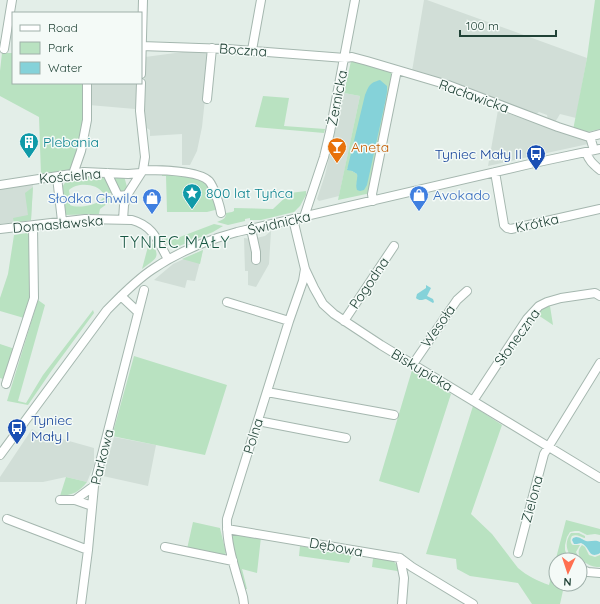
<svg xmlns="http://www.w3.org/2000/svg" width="600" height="604" viewBox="0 0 600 604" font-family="Quicksand,sans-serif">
<rect width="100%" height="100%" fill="#e3eee8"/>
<path fill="#d1ded7" d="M424,0H427L587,58L576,118L560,114L557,119L554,123L548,120L547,115L539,112L535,115L412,71Z
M183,52H210L202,127L197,151L190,165H182V134L150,136V130L145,127L144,99L145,57Z
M90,83H138L137,101L135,109L89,105Z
M344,93L360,96L339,196L319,201L317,199L325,175Z
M498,110L587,141L588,144L488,166Z
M33,183L31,220L0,224V188Z
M271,231L269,264L256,287L248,285V271H245L244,238L252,239L265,236Z
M203,250L195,281L187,280L185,288L154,280L173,264Z
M32,429L37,432L94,448V465L87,482L66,477L43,482H0V477Z
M114,437L156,445L148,486L103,476Z"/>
<path fill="#b9e2c1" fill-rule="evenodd" d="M595,0H600V129L583,133L573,130L587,58Z
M2,53H13V83H84L83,120L78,149L70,171L41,175L39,117L0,96V71Z
M351,61L391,71L392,76L371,193L338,200L360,96L344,93ZM385,103L356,186L358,178L357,174L352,171L347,169Z
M263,96L289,98L284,126L325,129L324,133L255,127Z
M162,171L199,178L208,185L219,209L207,212H167L166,176H162Z
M79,175C94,175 111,173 112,193H103C97,183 77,182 69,190L70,196L69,197H61C61,183 67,179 79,175Z
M124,176L127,187L125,191L121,194L114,180V177Z
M33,187L31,220L14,223L13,218L28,215L25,193Z
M306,191V195L300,206L294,212L261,220H250V218L245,219V221L228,225L217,222C222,220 226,219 226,213L232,212L234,211V208L273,209L290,193Z
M69,198L70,199V205C78,209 98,205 103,198H111V201L100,209L99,214L65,215L61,199Z
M214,224L223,226L213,232L177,247C169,248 166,244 163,238L165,237L170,240H172Z
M27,233L31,237V299L24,318L0,311V298L8,274L14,235Z
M150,239C161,258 158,257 142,269Z
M203,250L200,264L182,259Z
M38,300L45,305L18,401L26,403L43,375L93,310L94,313L52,370L28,405L7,401Z
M550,306L553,325L538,315C541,309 544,307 550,306Z
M0,344L15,349L7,374L4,375L3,379L0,378Z
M134,356L227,385L205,455L112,436Z
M412,370L451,394L419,493L379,481Z
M473,406L502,425L471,514L492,534L518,568C527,576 538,581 549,585L566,520L600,529V535L595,534L587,535L579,531H575L570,532L567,537L565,545V550L569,560H556V569L553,580L556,581L557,585L559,586V584H563V585L564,586L560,604H532L518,583L470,576L457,569L456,559L426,554Z
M66,477L87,482C79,492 73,495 60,496Z
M193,522L220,528L226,553L223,556L187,549Z
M231,532L261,537L257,573L242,569L247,589H245L234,551Z
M571,533H579L585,536V538H584C580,536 576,534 572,536C570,539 570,543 573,545H580L576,552L580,560H574C566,552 564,542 571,533Z
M582,545L585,547L589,555L595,557L600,555V567C592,568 576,560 579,550C579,549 581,546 582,545Z
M300,546L352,555L349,563L299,556Z
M374,557C389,559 396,558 400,573L397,571L372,567L373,559Z"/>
<path fill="#85d2d9" d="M380,80L387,86V92L385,103L367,185L364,190L360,191L357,190C355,184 358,180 357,174L352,171L347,170L365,95C369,86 369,83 380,80Z
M426,285L431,288L427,296L433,299L434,302L433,303L426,299C422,300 419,301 416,298L417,294L426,288Z
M576,537C580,537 583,540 586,541C591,542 595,539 600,542V553C588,560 590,546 581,543L577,544H574L572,540L573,538Z"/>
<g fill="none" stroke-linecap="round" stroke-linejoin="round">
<g stroke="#a5b7af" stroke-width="10">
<path id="minor" d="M141,46L228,49L345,58L352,57L367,61L448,85L558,127L589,137L591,140L594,150
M4,49L12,0
M252,50L261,0
M141,74L143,0
M207,99L212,48
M589,137L600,134
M586,152C589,161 593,164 600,170
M143,170C158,170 198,170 209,181C214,187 220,206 221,213
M495,172L504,225L507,228L511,229L600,209
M107,173L118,196L127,195
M73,174L81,151L87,120V83
M57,177L62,221
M0,185L84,172L128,174L141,173
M373,201L372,194L397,70
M304,217L324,157L330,132L355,0
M293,219L305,269L314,288L323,304L334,314L381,345L600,478
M123,220L124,205L127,195L143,170L145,157L140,111L141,83
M0,229L85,219L132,220C154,226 158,242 168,259
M251,229L256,252V260
M121,296L138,312
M227,302L289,321
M344,321L394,246
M413,364L457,300L467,291
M6,384L34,298L33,226
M267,392L394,415
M473,401L527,319L539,306L547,302L561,298L595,293L600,296
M258,421L346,438
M0,455L107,310C121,296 136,280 153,269C178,252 207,240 237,232L534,163L600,149
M60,500H75L92,506
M75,500L94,486
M7,519L88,550
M227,529L400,558L404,578L402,604
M165,547L233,561
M518,553L544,454L600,363
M400,558L412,567L473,604
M583,570L588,572L600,573
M81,604L88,550L94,486L144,290
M244,604L243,597C236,571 226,546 227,519L289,321L303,281L305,269"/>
</g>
<use href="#minor" stroke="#fff" stroke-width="8"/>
</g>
<defs>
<g id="building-pin" transform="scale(1)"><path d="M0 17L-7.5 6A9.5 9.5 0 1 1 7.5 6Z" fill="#0f9aa8" stroke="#f4faf7"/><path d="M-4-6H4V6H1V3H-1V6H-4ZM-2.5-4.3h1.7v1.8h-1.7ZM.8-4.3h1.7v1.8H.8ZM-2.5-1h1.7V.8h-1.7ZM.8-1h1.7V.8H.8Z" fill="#fff"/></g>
<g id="bar-pin" transform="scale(1)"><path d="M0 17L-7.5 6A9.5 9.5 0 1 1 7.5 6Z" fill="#e8710a" stroke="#f4faf7"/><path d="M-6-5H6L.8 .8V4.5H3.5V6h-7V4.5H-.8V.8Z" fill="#fff"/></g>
<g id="bus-pin" transform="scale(1)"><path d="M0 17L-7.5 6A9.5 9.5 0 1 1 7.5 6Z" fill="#1a4fb4" stroke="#f4faf7"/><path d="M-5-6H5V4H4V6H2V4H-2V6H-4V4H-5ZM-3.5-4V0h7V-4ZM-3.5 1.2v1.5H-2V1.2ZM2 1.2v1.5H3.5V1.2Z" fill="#fff"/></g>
<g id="sight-pin" transform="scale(1)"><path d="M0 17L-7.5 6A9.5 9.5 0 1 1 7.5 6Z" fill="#0f9aa8" stroke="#f4faf7"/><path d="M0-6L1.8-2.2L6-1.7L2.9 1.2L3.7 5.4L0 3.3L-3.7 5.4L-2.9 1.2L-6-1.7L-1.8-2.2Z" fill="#fff"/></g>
<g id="shop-pin" transform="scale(1)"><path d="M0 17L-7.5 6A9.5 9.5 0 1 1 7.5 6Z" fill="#3f7fe0" stroke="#f4faf7"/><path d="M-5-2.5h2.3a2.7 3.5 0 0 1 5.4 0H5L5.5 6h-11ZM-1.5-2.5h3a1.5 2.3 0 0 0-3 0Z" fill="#fff"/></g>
</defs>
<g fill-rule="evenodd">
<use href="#building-pin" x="29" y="142"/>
<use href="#bar-pin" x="337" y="147"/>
<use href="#bus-pin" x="536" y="154"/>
<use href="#sight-pin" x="192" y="193"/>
<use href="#shop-pin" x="419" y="195"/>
<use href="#shop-pin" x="152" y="198"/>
<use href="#bus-pin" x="17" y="428"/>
</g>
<g text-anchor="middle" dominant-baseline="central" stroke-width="3" stroke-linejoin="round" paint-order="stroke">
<g font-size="14" fill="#204236" stroke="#f4faf7">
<text transform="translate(243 50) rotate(4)">Boczna</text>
<text transform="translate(474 96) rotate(20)">Racławicka</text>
<text transform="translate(337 98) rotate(-79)">Żernicka</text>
<text transform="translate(70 176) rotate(-5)">Kościelna</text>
<text transform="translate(279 223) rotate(-13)">Świdnicka</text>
<text transform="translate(537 223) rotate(-12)">Krótka</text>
<text transform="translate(58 224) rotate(-5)">Domasławska</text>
<text transform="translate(369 283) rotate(-56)">Pogodna</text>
<text transform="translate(438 326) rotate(-55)">Wesoła</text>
<text transform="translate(517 337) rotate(-54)">Słoneczna</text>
<text transform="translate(422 370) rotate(31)">Biskupicka</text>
<text transform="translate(253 436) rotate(-73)">Polna</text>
<text transform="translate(102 457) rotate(-76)">Parkowa</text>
<text transform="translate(532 499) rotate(-75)">Zielona</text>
<text transform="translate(336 547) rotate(10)">Dębowa</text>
</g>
<g font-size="14" fill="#0d838f" stroke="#f4faf7" text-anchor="start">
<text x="43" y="142">Plebania</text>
<text x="206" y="193">800 lat Tyńca</text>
</g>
<g font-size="14" fill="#c56008" stroke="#f4faf7" text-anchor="start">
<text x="351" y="147">Aneta</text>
</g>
<g font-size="14" fill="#164399" stroke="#f4faf7" text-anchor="end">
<text x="522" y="154">Tyniec Mały II</text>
<text x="31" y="420" text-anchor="start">Tyniec<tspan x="31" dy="16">Mały I</tspan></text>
</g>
<g font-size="14" fill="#366cbe" stroke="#f4faf7" text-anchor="start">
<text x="433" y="195">Avokado</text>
<text x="138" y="198" text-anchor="end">Słodka Chwila</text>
</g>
<g font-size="16" letter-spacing="1" fill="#195743" stroke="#f4faf7">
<text x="175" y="242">TYNIEC MAŁY</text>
</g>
</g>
<rect x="12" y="12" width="130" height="72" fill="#f4faf7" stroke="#9fb0aa"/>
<rect x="20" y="25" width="20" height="6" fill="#ffffff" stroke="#9fb0aa"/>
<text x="48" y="32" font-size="12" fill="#204236">Road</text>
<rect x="20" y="42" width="20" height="12" fill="#b9e2c1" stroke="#9fb0aa"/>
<text x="48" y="52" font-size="12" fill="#204236">Park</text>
<rect x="20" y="62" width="20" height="12" fill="#85d2d9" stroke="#9fb0aa"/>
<text x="48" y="72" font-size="12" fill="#204236">Water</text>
<g transform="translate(568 572) rotate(183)"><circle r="19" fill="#f4faf7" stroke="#9fb0aa"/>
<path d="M0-3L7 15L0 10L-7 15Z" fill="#ff6f50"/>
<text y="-6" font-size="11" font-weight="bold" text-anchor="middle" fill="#204236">N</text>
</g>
<path d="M460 30v6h96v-6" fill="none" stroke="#204236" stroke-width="2"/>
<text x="466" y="30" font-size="12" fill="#204236" stroke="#f4faf7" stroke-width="3" paint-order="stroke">100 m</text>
</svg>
